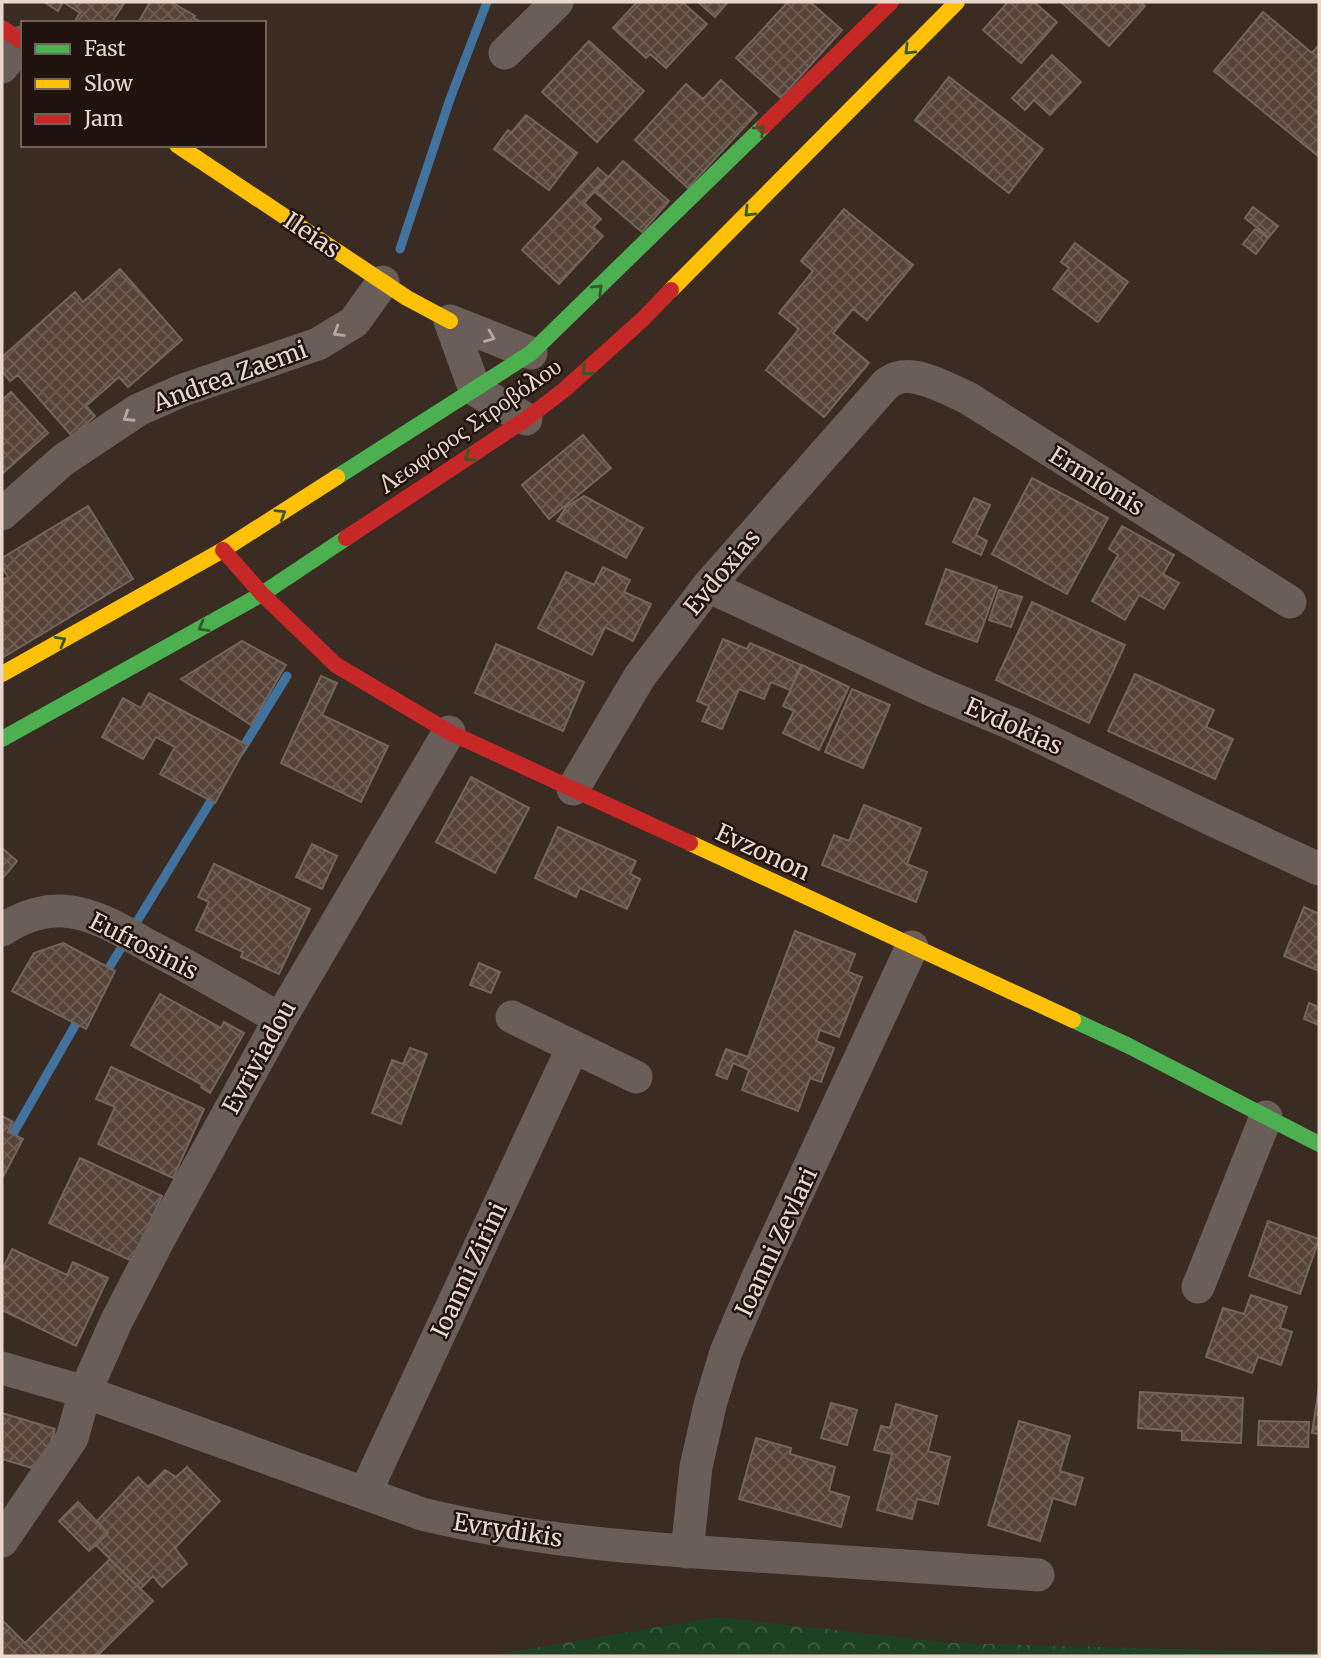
<svg xmlns="http://www.w3.org/2000/svg" width="1321" height="1658" viewBox="0 0 1321 1658" font-family="Merriweather,serif">
<defs>
<pattern id="forest-crowns" width="20" height="18" patternUnits="userSpaceOnUse" patternTransform="scale(1.75)"><rect width="20" height="18" fill="#1f4123"/><path d="M2 6a3 3 0 1 1 6 0M12 15a3 3 0 1 1 6 0" fill="none" stroke="#405c42"/></pattern>
<pattern id="building-cross-hatch" width="8" height="8" patternUnits="userSpaceOnUse" patternTransform="scale(1.75)"><rect width="8" height="8" fill="#564339"/><path d="M0 0l8 8M0 8l8-8" fill="none" stroke="#6e5d54"/></pattern>
</defs>
<rect width="100%" height="100%" fill="#3a2b23"/>
<path fill="url(#forest-crowns)" d="M716,1617L953,1643L1319,1653V1656H488Z"/>
<g fill="none" stroke-linecap="round" stroke-linejoin="round">
<path stroke="#42739e" stroke-width="9" d="M400,249L450,99L487,2
M240,752L287,676
M133,928L217,791
M104,976L126,940
M2,1153L81,1015"/>
</g>
<path fill="url(#building-cross-hatch)" stroke="#73655e" stroke-width="2" d="M44,2H125L111,23H75L74,22L80,13L63,2L58,11Z
M150,2H171L195,16L194,18L203,23H138Z
M637,2H682L707,24L666,68L650,54L646,58L613,28Z
M698,2H728L715,17Z
M788,2H810L842,30L781,98L736,58Z
M1008,2H1034L1057,22L1021,63L983,30Z
M1061,2H1140L1145,6L1109,46Z
M1263,12L1312,53L1319,45V157L1214,71Z
M589,41L644,91L597,142L542,92Z
M1052,55L1081,82L1050,115L1034,100L1025,110L1012,98Z
M949,77L1043,149L1009,193L915,120Z
M721,80L757,113L688,188L635,140L686,84L703,99Z
M526,115L577,153L549,190L494,149L508,130L511,133Z
M623,161L669,201L642,232L595,192Z
M598,168L608,177L584,203L601,219L593,227L603,236L559,284L522,250Z
M1253,207L1278,226L1269,237L1245,218Z
M844,209L913,265L867,320L853,309L833,333L869,363L824,417L766,370L799,329L779,313L813,271L801,261Z
M1255,229L1268,238L1256,254L1243,244Z
M1075,243L1128,282L1098,322L1053,289L1069,268L1061,262Z
M120,269L182,340L128,387L119,377L86,406L95,416L72,436L18,375L10,381L2,371V357L75,292L83,302Z
M11,392L48,433L2,474V400Z
M583,435L611,468L549,519L522,485Z
M1032,478L1108,518L1067,594L992,554Z
M584,496L643,528L626,558L557,521L566,507Z
M974,498L990,505L976,535L987,541L981,555L953,542Z
M88,506L133,579L2,658V580L8,577L2,567V558Z
M1122,526L1174,555L1163,574L1179,583L1164,609L1139,595L1125,620L1092,601L1118,555L1109,549Z
M603,567L630,580L624,592L651,604L633,641L605,627L592,655L538,628L566,572L594,585Z
M946,569L997,587L977,642L926,624Z
M999,590L1022,597L1011,627L989,620Z
M1032,602L1125,645L1089,723L996,680Z
M723,639L747,649L750,643L801,665L790,690L771,682L764,699L739,689L722,729L702,721L709,706L697,701Z
M242,641L286,665L251,725L181,679Z
M496,644L584,682L563,731L475,693Z
M802,665L849,687L819,750L783,733L794,711L783,706Z
M1135,674L1214,710L1206,727L1233,739L1215,779L1108,731Z
M321,676L337,683L322,715L388,746L361,802L281,763Z
M852,689L890,705L863,768L825,752Z
M149,693L247,745L215,803L160,774L175,747L156,737L143,759L102,737L123,698L141,708Z
M471,777L529,808L495,873L436,842Z
M864,805L921,828L907,864L927,872L916,902L822,865L834,835L849,841Z
M558,827L636,861L630,874L640,879L627,909L580,888L576,897L535,878Z
M312,844L337,856L322,889L296,877Z
M2,848L17,861L2,879Z
M214,864L310,909L279,974L241,957L243,952L196,930L209,902L198,897Z
M1304,907L1319,914V971L1284,956Z
M795,931L855,954L848,972L862,977L839,1037L820,1030L816,1041L834,1048L821,1082L810,1078L798,1111L742,1090L749,1070L733,1063L727,1079L716,1075L726,1049L748,1057Z
M63,943L115,971L86,1029L12,991L34,953Z
M479,963L500,972L491,993L470,985Z
M160,994L221,1028L224,1022L244,1033L210,1093L201,1087L202,1085L131,1045Z
M1309,1003L1319,1007V1025L1304,1019Z
M410,1048L427,1054L401,1124L372,1113L392,1060L403,1064Z
M111,1067L204,1109L173,1178L98,1144L115,1107L96,1099Z
M2,1116L13,1122L8,1132L23,1139L2,1179Z
M80,1158L162,1196L132,1261L49,1223Z
M1268,1221L1319,1239L1300,1294L1249,1276Z
M12,1249L67,1275L73,1262L108,1278L76,1346L2,1310V1271Z
M1251,1295L1287,1307L1280,1328L1292,1332L1281,1365L1258,1357L1252,1373L1206,1357L1223,1308L1244,1314Z
M1319,1387V1434L1312,1433Z
M1140,1392L1243,1398L1241,1443L1182,1440V1431L1138,1428Z
M831,1403L857,1410L847,1445L821,1438Z
M896,1404L937,1416L928,1451L950,1457L938,1504L917,1499L912,1519L877,1510L892,1454L874,1450L881,1426L890,1428Z
M2,1413L55,1429L42,1471L2,1459Z
M1019,1421L1070,1436L1060,1471L1083,1478L1075,1505L1053,1498L1040,1541L988,1525Z
M1259,1421L1309,1422L1308,1447L1258,1445Z
M756,1438L791,1448L790,1454L835,1467L829,1491L849,1497L841,1527L739,1499Z
M187,1467L220,1501L175,1548L187,1564L162,1587L153,1576L140,1589L96,1545L108,1533L97,1521L138,1477L148,1487L165,1470L176,1477Z
M78,1502L108,1533L89,1551L59,1521Z
M110,1559L153,1601L97,1656H39L25,1643Z
M2,1620L25,1643L39,1656H2Z"/>
<g fill="none" stroke-linecap="round" stroke-linejoin="round">
<path stroke="#6a5e59" stroke-width="33" d="M505,53L557,2
M2,67L22,42
M450,321L475,390L526,419
M450,321L531,353
M2,514L63,460L138,410L183,390L318,344L354,322L383,282
M708,586L927,688L1013,724L1211,819L1319,869
M573,789L640,676L708,586L887,383C891,381 894,379 897,378C917,371 950,390 968,398L1290,602
M2,930C20,918 40,910 63,911C94,913 121,930 147,945C192,968 236,994 280,1019
M512,1017L636,1077
M1198,1287L1266,1117
M2,1368L85,1392L422,1514C532,1541 646,1549 758,1556C852,1562 945,1568 1038,1575
M365,1493L573,1047
M2,1541L72,1438L85,1392L116,1322L159,1239L280,1019L449,732
M687,1552L696,1467L710,1405L726,1352L758,1277L912,947"/>
<path stroke="#4caf50" stroke-width="16" d="M337,477L531,353L764,126
M2,739L262,594L346,538
M1073,1020L1127,1045L1319,1144"/>
<path stroke="#ffc107" stroke-width="16" d="M177,145L407,298L450,321
M671,290L957,2
M2,674L223,550L337,477
M690,843L1073,1020"/>
<path stroke="#c62828" stroke-width="16" d="M2,28L23,42
M764,126L891,2
M346,538L526,419L564,390L643,319L671,290
M223,550L262,594L336,665L449,732L690,843"/>
</g>
<defs><path id="oneway-chevron" d="M-2-3.5L2.5 0L-2 3.5" fill="none" stroke-width="1.6" stroke-linecap="round" stroke-linejoin="round" transform="scale(1.75)"/></defs>
<g stroke="#345a2c">
<use href="#oneway-chevron" transform="translate(909 50) rotate(135)"/>
<use href="#oneway-chevron" transform="translate(760 130) rotate(-44)"/>
<use href="#oneway-chevron" transform="translate(749 212) rotate(135)"/>
<use href="#oneway-chevron" transform="translate(598 289) rotate(-44)"/>
<use href="#oneway-chevron" transform="translate(586 371) rotate(138)"/>
<use href="#oneway-chevron" transform="translate(469 457) rotate(147)"/>
<use href="#oneway-chevron" transform="translate(281 514) rotate(-32)"/>
<use href="#oneway-chevron" transform="translate(203 627) rotate(150)"/>
<use href="#oneway-chevron" transform="translate(61 641) rotate(-29)"/>
</g>
<g stroke="#b6a79f">
<use href="#oneway-chevron" transform="translate(338 332) rotate(149)"/>
<use href="#oneway-chevron" transform="translate(490 337) rotate(22)"/>
<use href="#oneway-chevron" transform="translate(128 417) rotate(147)"/>
</g>
<g text-anchor="middle" dominant-baseline="central" stroke-width="5" stroke-linejoin="round" paint-order="stroke">
<g font-size="24" fill="#e9d7ce" stroke="#21140e">
<text transform="translate(312 235) rotate(34)">Ileias</text>
<text transform="translate(230 376) rotate(-20)">Andrea Zaemi</text>
<text transform="translate(470 425) rotate(-35)">Λεωφόρος Στροβόλου</text>
<text transform="translate(1097 481) rotate(32)">Ermionis</text>
<text transform="translate(722 572) rotate(-50)">Evdoxias</text>
<text transform="translate(1014 726) rotate(24)">Evdokias</text>
<text transform="translate(763 852) rotate(25)">Evzonon</text>
<text transform="translate(144 946) rotate(27)">Eufrosinis</text>
<text transform="translate(259 1057) rotate(-61)">Evriviadou</text>
<text transform="translate(776 1242) rotate(-65)">Ioanni Zevlari</text>
<text transform="translate(469 1270) rotate(-65)">Ioanni Zirini</text>
<text transform="translate(508 1530) rotate(9)">Evrydikis</text>
</g>
</g>
<rect width="1321" height="1658" fill="none" stroke="#e9d7ce" stroke-width="7"/>
<rect x="21" y="21" width="245" height="126" fill="#21140e" stroke="#71625b" stroke-width="2"/>
<rect x="35" y="44" width="35" height="10" fill="#4caf50" stroke="#71625b" stroke-width="2"/>
<text x="84" y="56" font-size="21" fill="#e9d7ce">Fast</text>
<rect x="35" y="79" width="35" height="10" fill="#ffc107" stroke="#71625b" stroke-width="2"/>
<text x="84" y="91" font-size="21" fill="#e9d7ce">Slow</text>
<rect x="35" y="114" width="35" height="10" fill="#c62828" stroke="#71625b" stroke-width="2"/>
<text x="84" y="126" font-size="21" fill="#e9d7ce">Jam</text>
</svg>
